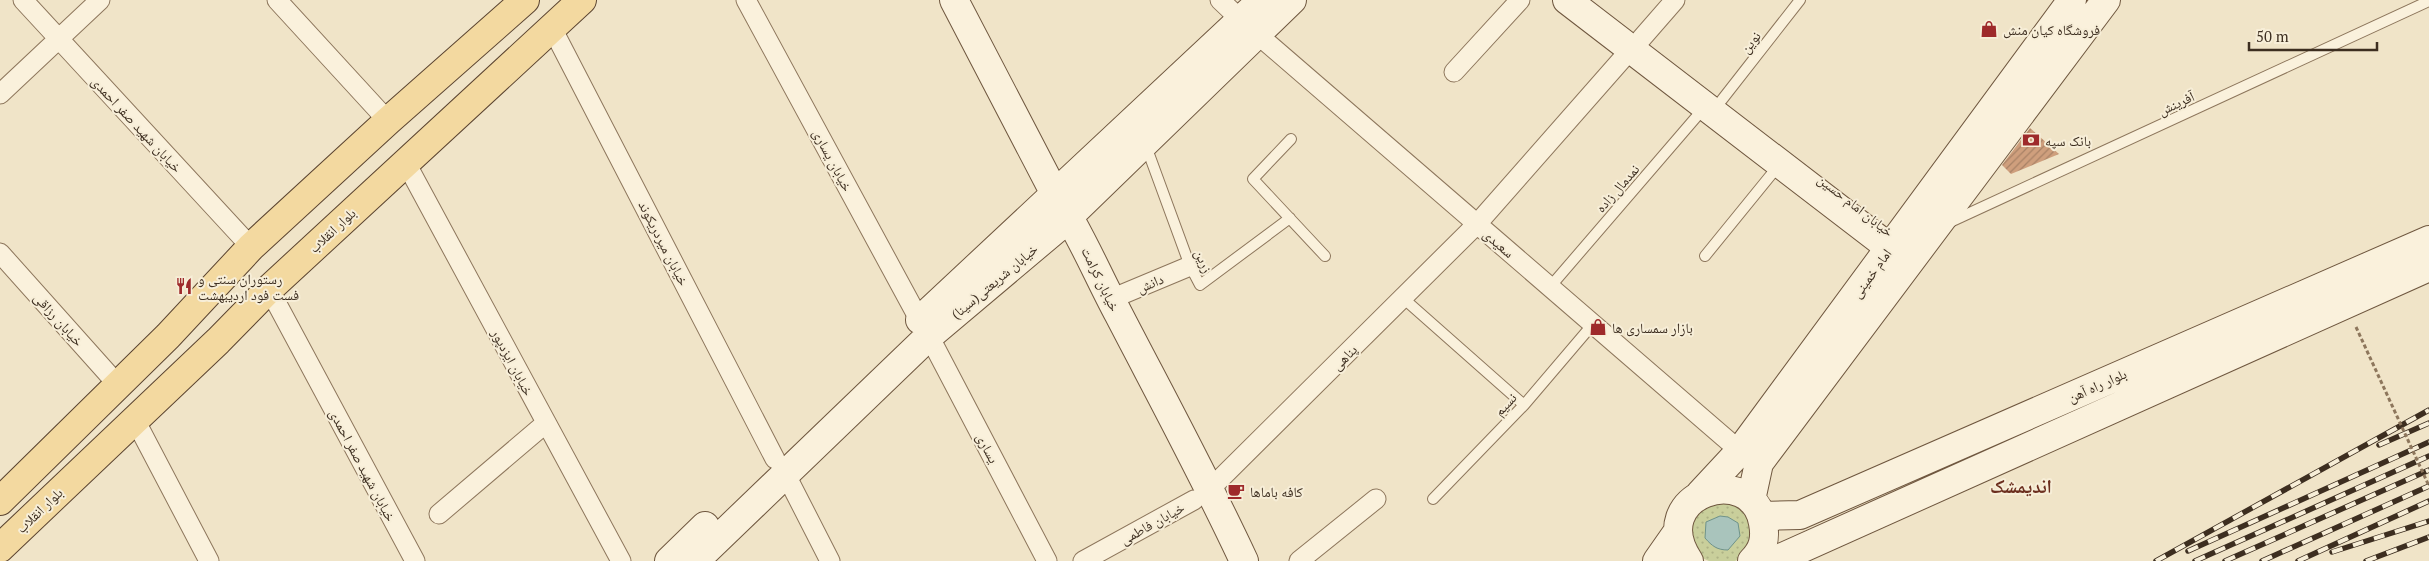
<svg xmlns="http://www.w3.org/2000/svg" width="2429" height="561" viewBox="0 0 2429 561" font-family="'PT Serif','Noto Naskh Arabic',serif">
<defs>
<pattern id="grass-dots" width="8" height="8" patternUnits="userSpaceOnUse" patternTransform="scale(1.25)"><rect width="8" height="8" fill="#c9cf9b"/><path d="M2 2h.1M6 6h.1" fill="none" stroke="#aeb285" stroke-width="1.8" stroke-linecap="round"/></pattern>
<pattern id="building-hatch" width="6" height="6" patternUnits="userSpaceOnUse" patternTransform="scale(1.25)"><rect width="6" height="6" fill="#cf9f7d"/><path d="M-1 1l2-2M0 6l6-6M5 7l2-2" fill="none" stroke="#a98266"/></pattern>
</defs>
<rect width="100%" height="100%" fill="#f0e4c8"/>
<path fill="url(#grass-dots)" d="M1733,499L1757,527L1743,557L1735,561H1709L1702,558L1691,547V522L1703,505Z"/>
<path fill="#a9c4bc" stroke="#6f938a" d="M1720,516L1728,517L1738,523L1740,536L1728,550C1717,550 1712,546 1705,538L1706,522Z"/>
<path fill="url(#building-hatch)" d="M2030,128L2059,154L2011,174L2002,165Z"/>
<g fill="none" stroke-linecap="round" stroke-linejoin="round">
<g stroke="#8d765c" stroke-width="12">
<path id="lane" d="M1721,101L1800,0
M1291,139L1253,179L1325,256
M1146,146L1190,266L1200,285L1290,218
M1948,223L2429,1
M1705,256L1779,165
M1550,287L1704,108
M1403,298L1524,405
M1433,499L1524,405L1593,324"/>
</g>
<g stroke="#8d765c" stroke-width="21">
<path id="street" d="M23,0L251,247
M277,0L388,121
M746,0L920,321
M1220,0L1241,20
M552,28L775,459
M1257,34L1740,451
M1641,39L1675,0
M1454,72L1520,0
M0,94L100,0
M406,163L621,561
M0,253L118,385
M269,289L415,561
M1111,299L1190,266
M929,336L1047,561
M134,418L209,561
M785,473L830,561
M1210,489L1477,224L1631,49
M439,514L546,423
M1083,561L1194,500
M1299,561L1376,499"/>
</g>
<g stroke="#6f573f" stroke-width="30">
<path id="secondary" d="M954,0L1055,194C1080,232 1097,274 1119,315C1161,396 1205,477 1244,561
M1567,0L1890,248L1907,255
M920,320L1262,0
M1700,494L1740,451L2072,0
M1751,500L1759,463L2106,0
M1762,516L1800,515L2429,240
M1776,560L2429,267
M669,561L705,526
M695,561L929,336L1056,229L1292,0
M1657,561L1678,531
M1689,561C1644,494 1752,460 1763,523C1766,539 1763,550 1752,561"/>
</g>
<g stroke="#5b4430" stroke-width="30">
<path id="primary" d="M0,501L168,336L251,247L388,121L525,0
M0,548L218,341L269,289L582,0"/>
</g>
<use href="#lane" stroke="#faf1dc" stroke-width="10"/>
<use href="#street" stroke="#faf1dc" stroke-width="19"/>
<use href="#secondary" stroke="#faf1dc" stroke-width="28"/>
<use href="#primary" stroke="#f3d9a0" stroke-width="28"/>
<g stroke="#3d2e20" stroke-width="5.5">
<path id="rail" d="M2379,445L2429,423
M2188,551L2429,442
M2332,552L2429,521
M2156,561L2429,410
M2195,561L2429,456
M2225,561L2429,470
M2262,561L2429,486
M2298,561L2429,501
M2366,561L2429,537"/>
</g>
<use href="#rail" stroke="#f7eed8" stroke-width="4" stroke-dasharray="11" stroke-linecap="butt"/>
<path stroke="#8d765c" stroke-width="3" stroke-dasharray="4 2.5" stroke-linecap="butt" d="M2356,327L2429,486"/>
</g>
<defs>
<g id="shop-bare" transform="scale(1.35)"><path d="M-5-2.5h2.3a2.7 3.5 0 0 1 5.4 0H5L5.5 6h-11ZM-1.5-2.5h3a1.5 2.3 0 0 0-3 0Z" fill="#9e2a2b" stroke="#f7eed8" stroke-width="2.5" paint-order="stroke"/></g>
<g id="bank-bare" transform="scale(1.35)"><path d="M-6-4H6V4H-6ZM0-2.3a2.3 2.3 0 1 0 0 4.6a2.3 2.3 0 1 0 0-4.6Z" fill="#9e2a2b" stroke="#f7eed8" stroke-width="2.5" paint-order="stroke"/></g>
<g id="restaurant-bare" transform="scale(1.35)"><path d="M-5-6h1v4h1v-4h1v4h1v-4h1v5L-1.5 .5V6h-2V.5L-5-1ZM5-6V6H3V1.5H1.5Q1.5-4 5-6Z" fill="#9e2a2b" stroke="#f7eed8" stroke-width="2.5" paint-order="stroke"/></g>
<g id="cafe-bare" transform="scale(1.35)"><path d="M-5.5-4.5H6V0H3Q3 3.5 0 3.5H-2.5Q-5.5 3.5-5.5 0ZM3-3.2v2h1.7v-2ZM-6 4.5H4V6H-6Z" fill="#9e2a2b" stroke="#f7eed8" stroke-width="2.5" paint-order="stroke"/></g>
</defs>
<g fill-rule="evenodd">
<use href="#shop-bare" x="1989" y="29"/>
<use href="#bank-bare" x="2031" y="140"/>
<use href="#restaurant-bare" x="184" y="286"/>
<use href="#shop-bare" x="1598" y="327"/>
<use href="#cafe-bare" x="1236" y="491"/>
</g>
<g text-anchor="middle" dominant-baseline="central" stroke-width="4" stroke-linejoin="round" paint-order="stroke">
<g font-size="14" fill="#3d2e20" stroke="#f7eed8" text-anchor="start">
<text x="2003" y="29">فروشگاه کیان منش</text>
<text x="2045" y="140">بانک سپه</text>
<text x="198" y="278">رستوران سنتی و<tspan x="198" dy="16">فست فود اردیبهشت</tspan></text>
<text x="1612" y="327">بازار سمساری ها</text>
<text x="1250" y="491">کافه باماها</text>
</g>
<g font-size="14" fill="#3d2e20" stroke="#f7eed8">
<text transform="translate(1750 42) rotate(-52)">نوین</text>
<text transform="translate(2176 103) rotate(-25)">آفرینش</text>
<text transform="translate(137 124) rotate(47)">خیابان شهید صفر احمدی</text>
<text transform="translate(833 160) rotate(62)">خیابان یساری</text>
<text transform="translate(1617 188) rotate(-49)">نمدمال زاده</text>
<text transform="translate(1856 205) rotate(38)">خیابان امام حسین</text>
<text transform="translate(332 230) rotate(-43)">بلوار انقلاب</text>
<text transform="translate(664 243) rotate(63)">خیابان میردریکوند</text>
<text transform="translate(1499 243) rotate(41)">سعیدی</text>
<text transform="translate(1204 261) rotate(66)">زرین</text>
<text transform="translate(1871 273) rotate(-54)">امام خمینی</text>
<text transform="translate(1101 279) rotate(64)">خیابان کرامت</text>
<text transform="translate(994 281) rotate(-40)">خیابان شریعتی(سینا)</text>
<text transform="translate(1150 283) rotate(-23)">دانش</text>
<text transform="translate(59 319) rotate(48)">خیابان رزاقی</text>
<text transform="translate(1344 357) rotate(-45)">پناهی</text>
<text transform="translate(513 362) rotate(62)">خیابان ایزدپور</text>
<text transform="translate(2097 385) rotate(-24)">بلوار راه آهن</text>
<text transform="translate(1505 404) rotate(-47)">نسیم</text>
<text transform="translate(988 448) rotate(62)">یساری</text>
<text transform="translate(363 465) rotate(62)">خیابان شهید صفر احمدی</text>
<text transform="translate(39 510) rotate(-44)">بلوار انقلاب</text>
<text transform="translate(1152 523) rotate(-29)">خیابان فاطمی</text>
</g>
<g font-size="19" font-weight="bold" fill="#6b2e1e" stroke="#f7eed8">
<text x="2021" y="485">اندیمشک</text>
</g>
</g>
<path d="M2249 42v8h128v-8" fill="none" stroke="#3d2e20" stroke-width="2.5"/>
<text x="2256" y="42" font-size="15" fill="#3d2e20" stroke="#f7eed8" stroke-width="4" paint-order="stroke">50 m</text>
</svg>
